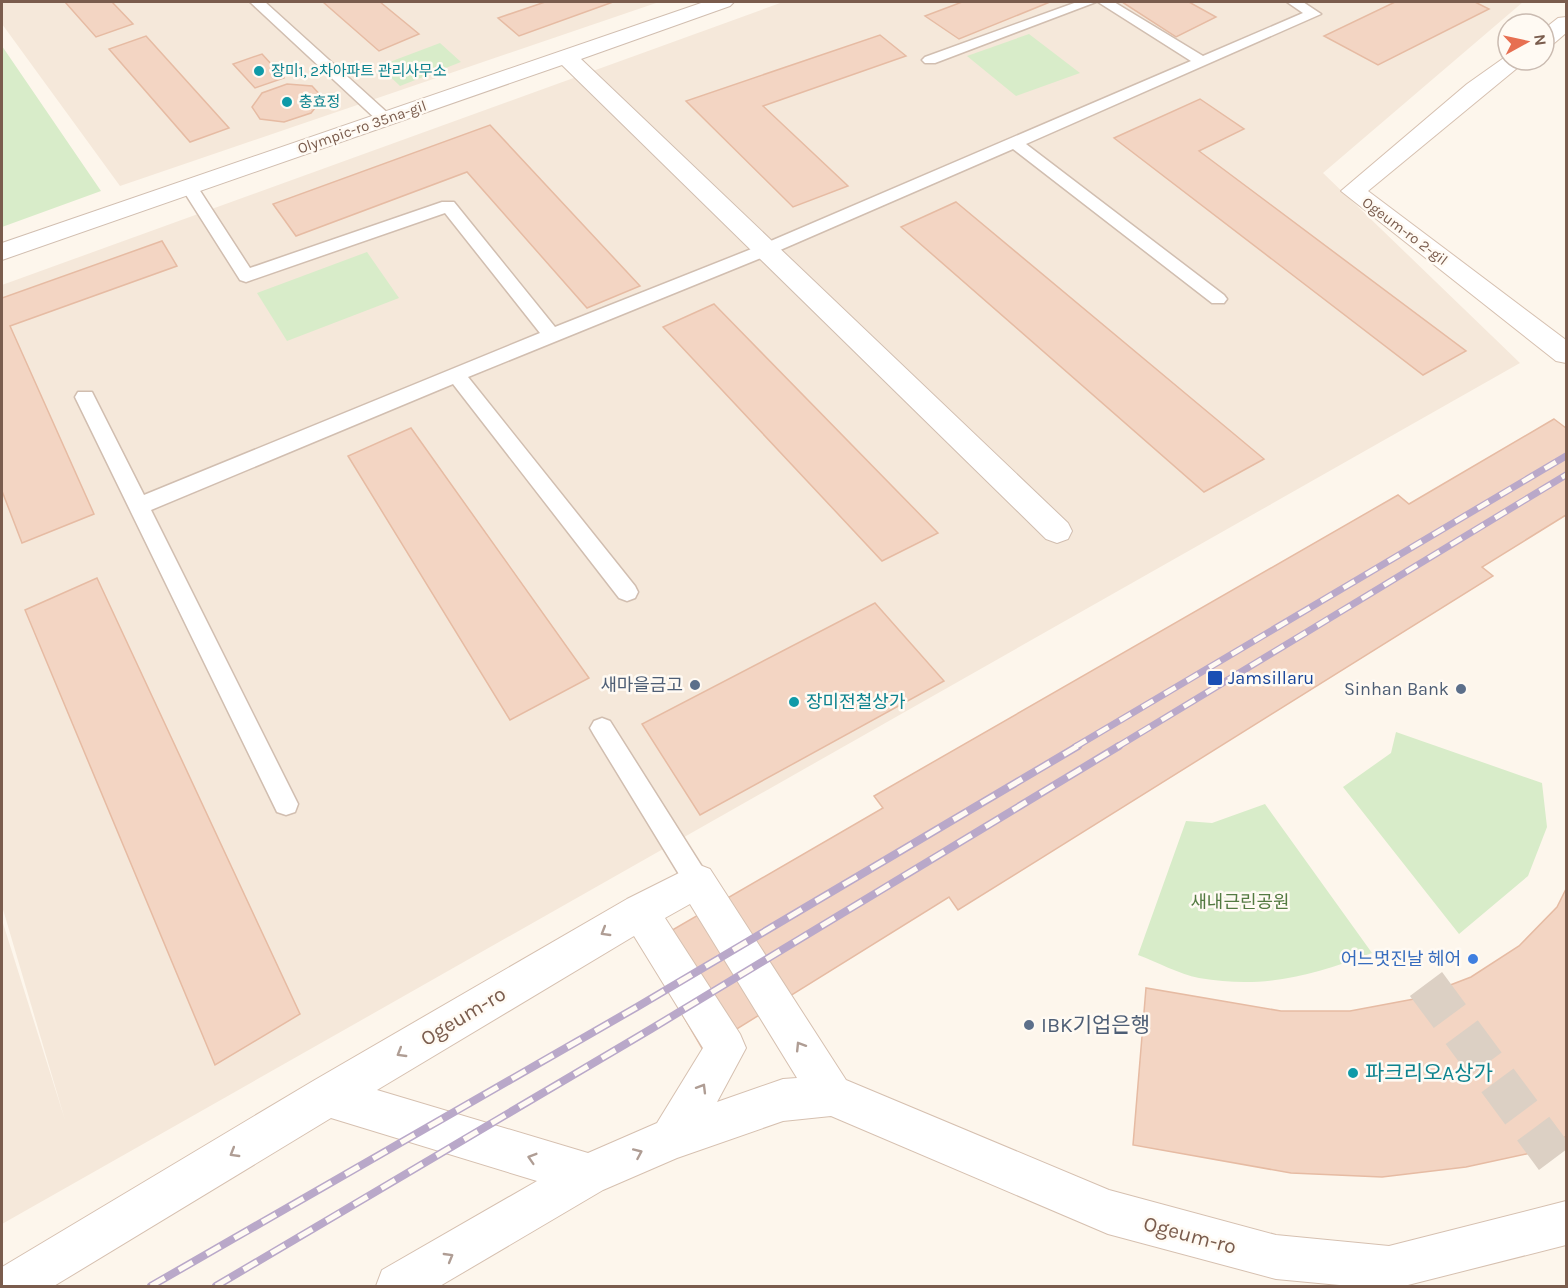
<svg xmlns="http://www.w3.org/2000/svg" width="1568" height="1288" viewBox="0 0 1568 1288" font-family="Karla,'Noto Sans KR',sans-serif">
<rect width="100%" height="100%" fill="#fdf6ec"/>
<path fill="#f5e8da" d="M2,2H659L120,186L2,24Z
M783,2H1523L1323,173L1520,363L2,1224V920L65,1120L2,906V285Z"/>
<path fill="#d8ecc9" d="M1029,34L1080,73L1016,96L967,56Z
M440,43L461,62L400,86L379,66Z
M2,46L101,191L2,227Z
M367,252L399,298L287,341L257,293Z
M1396,732L1542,783L1547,827L1528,876L1459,934L1343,787L1391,753Z
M1265,804L1372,953C1311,976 1265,989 1199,978C1179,974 1157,962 1138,955L1186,821L1212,823Z"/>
<path fill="#f3d5c3" stroke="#e6bba3" stroke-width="1.5" d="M65,2H112L133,24L96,37Z
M323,2H380L419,34L379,51Z
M545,2H613L519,36L498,18Z
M962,2H1050L959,39L925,16Z
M1122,2H1189L1216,17L1176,37Z
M1395,2H1475L1489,9L1378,65L1324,36Z
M880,35L906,56L763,106L848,186L793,207L686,101Z
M146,36L229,128L190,142L109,49Z
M262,54L284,78L255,88L233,64Z
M287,84L312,86L323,98L311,113L284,122L260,119L252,107L262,93Z
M1200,99L1244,129L1199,151L1466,351L1423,375L1114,138Z
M490,125L640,286L587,308L467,172L296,236L273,204Z
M956,202L1264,459L1204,492L901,227Z
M162,241L177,266L10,326L94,514L22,543L2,491V298Z
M714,304L938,533L882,561L663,327Z
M1554,419L1566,428V515L1482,567L1493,576L958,910L949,897L703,1050L643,947L883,808L874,796L1398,495L1409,504Z
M411,428L589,678L510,720L348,456Z
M97,578L300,1014L215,1065L25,610Z
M875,603L944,681L700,815L642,724Z
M1566,889V1136L1549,1149L1466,1167L1382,1177L1291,1173L1133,1145L1146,988L1281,1011H1350L1414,999L1471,977L1519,946L1557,907Z"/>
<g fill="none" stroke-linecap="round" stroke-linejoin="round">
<path stroke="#dcd0c4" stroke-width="40" stroke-dasharray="40 20" stroke-linecap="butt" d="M1426,984L1555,1158"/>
<g stroke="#d1beb0" stroke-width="3">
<path id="service" d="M250,2H265L391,116L393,119L391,122H379Z
M1077,2H1096L935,63H925L922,60L925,57Z
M1098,2H1114L1203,56L1303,13L1287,2H1303L1321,14L1026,144L1224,295L1227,299L1224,303H1212L1013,149L771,254L468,377L635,586L638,592L635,598L627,601L619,598L453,384L151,510L298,804L295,812L286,815L277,812L75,397L78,392H92L144,495L540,333L445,213L246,282L240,280L181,187L183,183H195L250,268L442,202H454L555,327L759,246L1191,61Z
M602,718L610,721L706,873L710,881L706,889L697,893L688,889L594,735L590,728L594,721Z"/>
</g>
<g stroke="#d1beb0" stroke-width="2">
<path id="minor" d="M704,2H734L730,6L581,59L1068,523L1072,531L1068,539L1057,543L1046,539L562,65L2,260V243Z"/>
</g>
<g stroke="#d6c0b0" stroke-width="2">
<path id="secondary" d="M1566,17V33L1552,45L1544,47V29L1558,18Z
M1508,55V60H1527L1368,191L1566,340V363L1556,361L1341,191L1467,84Z
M697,864L710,869L846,1080L1109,1190L1276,1235L1389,1246L1566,1201V1245L1404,1286H1350L1276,1279L1108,1234L831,1116L783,1121L677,1158L603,1190L440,1286H376L382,1270L537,1181L331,1118L54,1286H2V1267L313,1081L627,899ZM690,904L797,1078L783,1079L717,1102L746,1048L740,1034L665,918ZM634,936L703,1048L657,1123L588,1153L377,1090Z"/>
</g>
<use href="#service" fill="#fff" fill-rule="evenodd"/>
<use href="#minor" fill="#fff" fill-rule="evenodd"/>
<use href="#secondary" fill="#fff" fill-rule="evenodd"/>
<g stroke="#b9a8c9" stroke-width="7">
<path id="rail-far1" d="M1075,747L1566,456
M1117,747L1566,475"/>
</g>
<g stroke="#b9a8c9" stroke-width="8">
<path id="rail" d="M151,1286L637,1007L1078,746
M216,1286L651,1029L1119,746"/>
</g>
<use href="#rail-far1" stroke="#fffaf3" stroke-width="4.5" stroke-dasharray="13" stroke-linecap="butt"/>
<use href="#rail" stroke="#fffaf3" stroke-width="5" stroke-dasharray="16" stroke-linecap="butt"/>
</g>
<defs><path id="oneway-chevron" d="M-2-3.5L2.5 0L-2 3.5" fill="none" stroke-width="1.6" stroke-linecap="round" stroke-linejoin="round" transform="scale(1.5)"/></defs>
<g stroke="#af9d94">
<use href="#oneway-chevron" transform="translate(605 932) rotate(149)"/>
<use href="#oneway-chevron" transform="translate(800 1046) rotate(-122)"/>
<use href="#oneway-chevron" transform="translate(401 1053) rotate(149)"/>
<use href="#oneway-chevron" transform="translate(702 1088) rotate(-59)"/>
<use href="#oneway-chevron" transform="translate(234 1153) rotate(149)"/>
<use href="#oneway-chevron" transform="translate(638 1153) rotate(-24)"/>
<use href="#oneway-chevron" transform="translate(532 1158) rotate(-163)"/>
<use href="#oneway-chevron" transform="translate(449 1257) rotate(-30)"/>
</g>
<g fill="#0f9aa8" stroke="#fffaf3" stroke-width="2">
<circle cx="259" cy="71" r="6"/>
<circle cx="287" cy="102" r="6"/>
<circle cx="794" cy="702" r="6"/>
<circle cx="1353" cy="1073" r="6"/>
</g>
<rect fill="#1a4fb4" stroke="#fffaf3" stroke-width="2" x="1207" y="670" width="16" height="16" rx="3"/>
<g fill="#5c6f8a" stroke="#fffaf3" stroke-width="2">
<circle cx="695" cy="685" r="6"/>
<circle cx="1461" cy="689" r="6"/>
<circle cx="1029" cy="1025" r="6"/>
</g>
<circle fill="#3f7fe0" stroke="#fffaf3" stroke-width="2" cx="1473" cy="959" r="6"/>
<g text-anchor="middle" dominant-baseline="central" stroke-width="5" stroke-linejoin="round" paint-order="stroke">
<g font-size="15" fill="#0d838f" stroke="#fffaf3" text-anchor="start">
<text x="271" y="71">장미1, 2차아파트 관리사무소</text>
<text x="299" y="102">충효정</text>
</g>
<g font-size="15" fill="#7a5c4d" stroke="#fffaf3">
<text transform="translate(362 127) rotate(-19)">Olympic-ro 35na-gil</text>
<text transform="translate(1405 231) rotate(37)">Ogeum-ro 2-gil</text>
</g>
<g font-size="18" fill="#164399" stroke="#fffaf3" text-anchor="start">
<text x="1228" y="678">Jamsillaru</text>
</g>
<g font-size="18" fill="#4e5e75" stroke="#fffaf3" text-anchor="end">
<text x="683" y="685">새마을금고</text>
<text x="1449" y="689">Sinhan Bank</text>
</g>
<g font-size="18" fill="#0d838f" stroke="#fffaf3" text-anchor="start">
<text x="806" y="702">장미전철상가</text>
</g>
<g font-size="18" fill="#537a41" stroke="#fffaf3">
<text x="1240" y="902">새내근린공원</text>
</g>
<g font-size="18" fill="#366cbe" stroke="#fffaf3" text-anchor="end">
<text x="1461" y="959">어느멋진날 헤어</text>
</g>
<g font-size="21" fill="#7a5c4d" stroke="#fffaf3">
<text transform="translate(463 1016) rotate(-31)">Ogeum-ro</text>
<text transform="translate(1190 1235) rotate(15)">Ogeum-ro</text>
</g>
<g font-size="21" fill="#4e5e75" stroke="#fffaf3" text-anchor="start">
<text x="1041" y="1025">IBK기업은행</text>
</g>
<g font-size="21" fill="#0d838f" stroke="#fffaf3" text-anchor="start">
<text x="1365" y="1073">파크리오A상가</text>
</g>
</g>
<rect width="1568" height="1288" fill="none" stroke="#7a5c4d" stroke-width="6"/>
<g transform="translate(1526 42) rotate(82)"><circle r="28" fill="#fffaf3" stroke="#cabbb1" stroke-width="1.5"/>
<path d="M0-4.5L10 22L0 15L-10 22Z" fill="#e76f51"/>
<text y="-9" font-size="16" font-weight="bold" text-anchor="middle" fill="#7a5c4d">N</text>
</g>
</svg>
